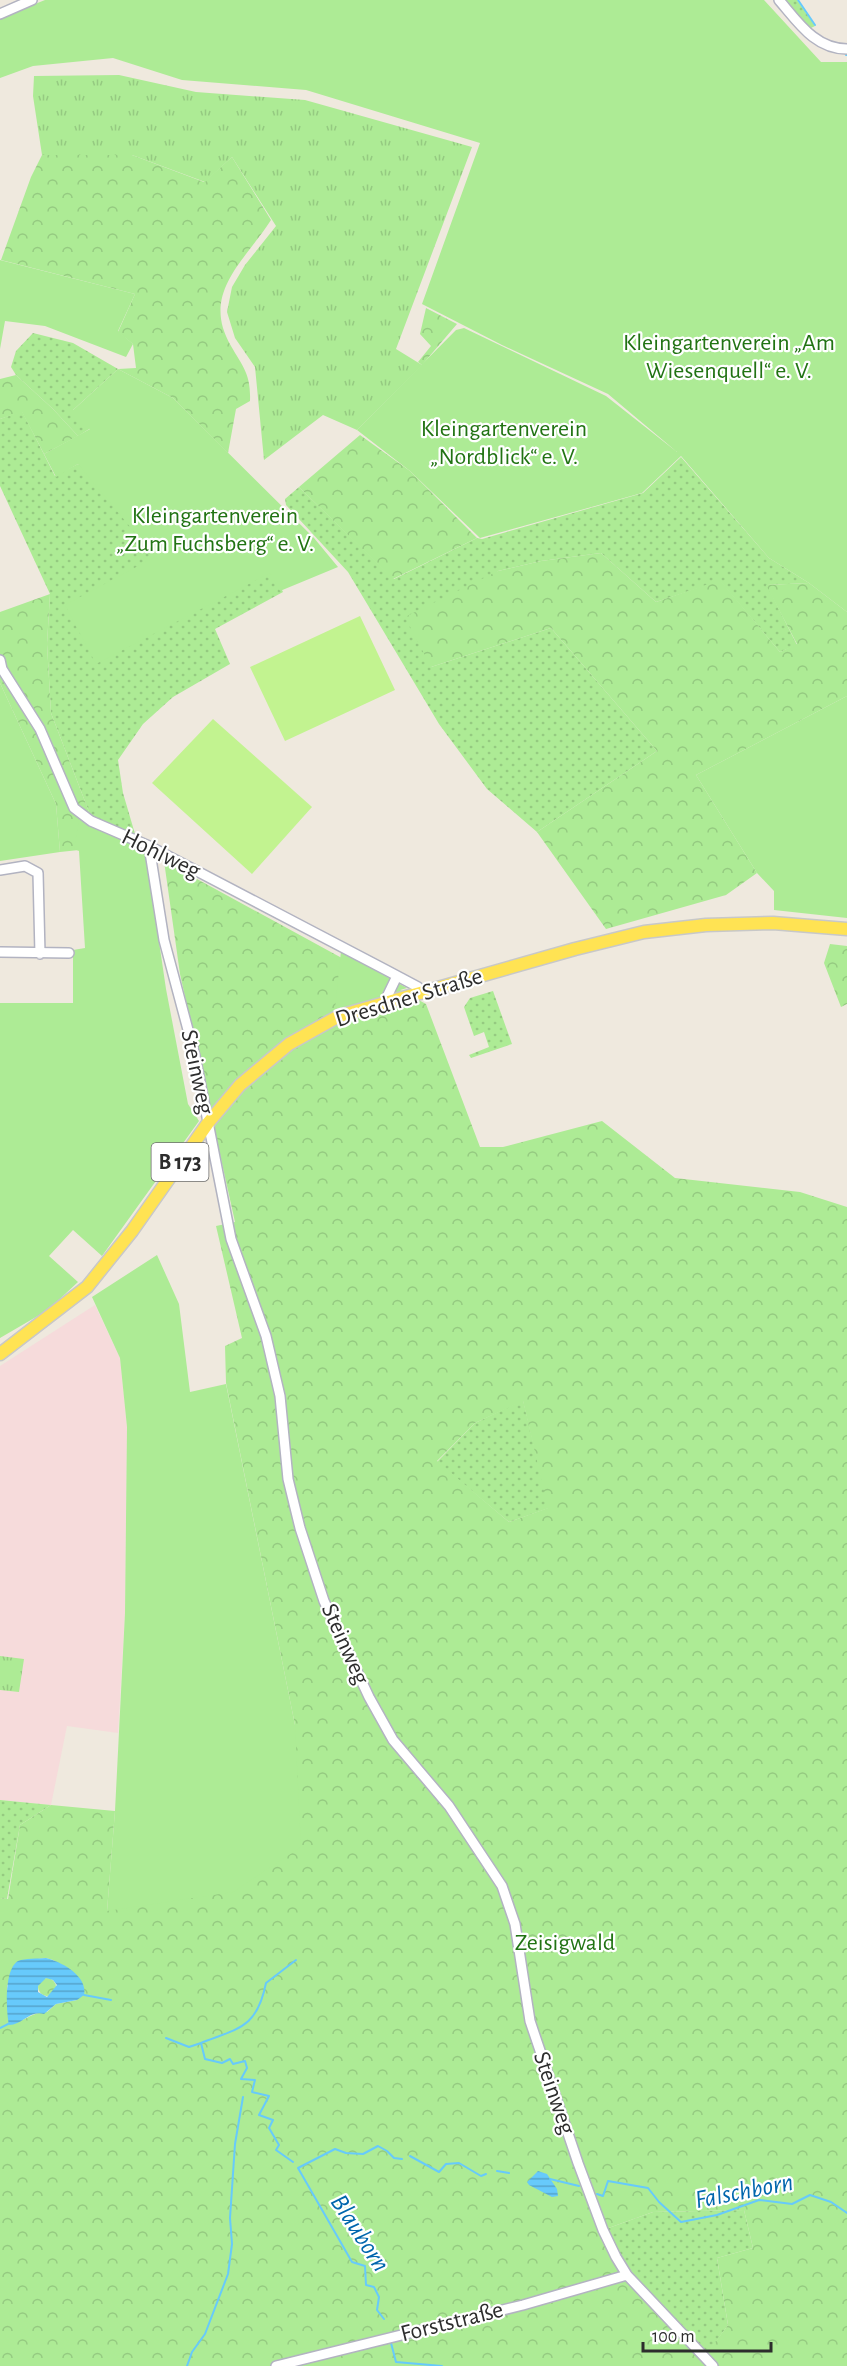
<svg xmlns="http://www.w3.org/2000/svg" width="847" height="2366" viewBox="0 0 847 2366" font-family="'Alegreya Sans',sans-serif">
<defs>
<pattern id="grass-dots" width="8" height="8" patternUnits="userSpaceOnUse" patternTransform="scale(1.5)"><rect width="8" height="8" fill="#adeb95"/><path d="M2 2h.1M6 6h.1" fill="none" stroke="#95ca81" stroke-width="1.8" stroke-linecap="round"/></pattern>
<pattern id="forest-crowns" width="20" height="18" patternUnits="userSpaceOnUse" patternTransform="scale(1.5)"><rect width="20" height="18" fill="#adeb95"/><path d="M2 6a3 3 0 1 1 6 0M12 15a3 3 0 1 1 6 0" fill="none" stroke="#95ca81"/></pattern>
<pattern id="park-tufts" width="24" height="20" patternUnits="userSpaceOnUse" patternTransform="scale(1.5)"><rect width="24" height="20" fill="#adeb95"/><path d="M3 7l-1-3M5 7V3M7 7l1-3M15 17l-1-3M17 17v-4M19 17l1-3" fill="none" stroke="#95ca81"/></pattern>
<pattern id="water-rules" width="6" height="5" patternUnits="userSpaceOnUse" patternTransform="scale(1.5)"><rect width="6" height="5" fill="#67cafb"/><path d="M0 2.5h6" fill="none" stroke="#55a4cc"/></pattern>
</defs>
<rect width="100%" height="100%" fill="#efe9de"/>
<path fill="#f6dbdb" d="M95,1305L120,1358L127,1427L125,1613L118,1733L67,1726L51,1805L0,1800V1366Z"/>
<path fill="url(#grass-dots)" d="M785,0H797L815,26L809,29Z
M33,333L73,343L118,369L73,410L91,428L78,436L53,409L16,375L11,367L16,351Z
M22,411L55,476L78,464L272,570L283,592L215,629L230,664L173,697L143,724L118,760L123,793L135,834L91,817L51,713L47,644L50,594L0,486V419Z
M681,457L769,558L809,583L767,585L797,645L780,652L720,581L656,602L601,553L541,561L498,571L431,667L551,628L657,751L537,832L487,789L439,724L348,572L286,505L285,499L299,487L394,579L477,538L482,539L643,493Z
M493,991L512,1044L471,1058L469,1055L489,1047L484,1032L474,1036L464,1007L470,998Z
M523,1400L549,1508L509,1522L437,1462L475,1423Z
M0,1800L51,1805L20,1825L7,1899L0,1898Z
M744,2210L753,2248L717,2258L728,2325L705,2357L627,2275L603,2230L653,2212Z"/>
<path fill="url(#forest-crowns)" fill-rule="evenodd" d="M42,155H132L204,182L232,157L271,220C245,261 200,293 231,346C243,367 251,374 250,401L236,409L228,453L173,398L118,369L136,368L133,344L118,332L135,294L1,260L31,177Z
M426,308L457,324L422,365L418,362L431,346L420,334Z
M16,375L53,409L78,436L44,454L22,412L0,419V379Z
M360,435L410,471L477,538L393,579L299,487Z
M601,553L656,602L720,580L780,652L797,644L766,585L809,583L847,612V696L696,775L757,873L726,895L606,929L537,832L657,751L551,628L431,667L405,617L498,571L541,561Z
M50,594L47,644L51,713L91,817L79,819V850L60,852L56,804L0,683V612Z
M164,861L426,1004L480,1147H503L602,1121L675,1178L800,1192L847,1207V2366H0V1898L8,1899L20,1825L51,1805L115,1811L107,1911L295,1725L226,1383L225,1346L242,1338L216,1226L235,1222L180,974ZM523,1401L548,1508L509,1522L437,1461L475,1423ZM46,1958L53,1960L67,1968L77,2000L56,2004L47,2012C31,2012 23,2023 9,2024L7,1986L21,1961ZM744,2210L753,2248L717,2258L728,2325L704,2357L616,2257L603,2230L653,2212Z
M830,944L847,946V1004L841,1007L824,963Z
M38 1987a9 9 0 1 1 18 0a9 9 0 1 1-18 0Z"/>
<path fill="url(#park-tufts)" d="M119,75L196,92L305,100L472,147L396,349L422,365L357,430L323,415L264,460L255,367L235,338L227,312L232,287L245,265L276,226L232,157L205,182L132,155H42L33,96L34,76Z
M0,1656L24,1659L19,1692L0,1690Z"/>
<path fill="#adeb95" d="M45,0H764L821,62H847V612L809,583L769,558L681,456L642,493L480,538L410,471L357,430L456,330L464,328L606,396L677,452L608,394L502,345L422,304L480,143L306,90L182,80L113,58L33,66L0,78V18Z
M0,260L135,294L118,331L133,344L126,357L45,326L5,321L0,349Z
M118,369L173,398L314,538L338,567L280,591L270,573L96,664L65,605L155,557L78,464L56,477L44,454L90,429L72,411Z
M0,683L56,804L60,852L0,861Z
M847,696V918L774,910V891L757,873L696,775Z
M79,819L145,847L166,989L188,1104L199,1121L102,1256L73,1230L49,1256L78,1282L48,1310L0,1338V1003H73V950L85,948L79,851L74,849Z
M341,951L407,988L335,1009Z
M157,1255L179,1304L190,1392L226,1384L295,1725L301,1847L233,1892L107,1911L115,1811L125,1613L127,1427L120,1358L92,1297Z"/>
<path fill="#c2f390" d="M360,616L395,690L285,741L250,667Z
M213,719L312,807L252,874L152,783Z"/>
<path fill="url(#water-rules)" fill-rule="evenodd" d="M46,1958C62,1962 88,1976 84,1995L77,2000L56,2004L44,2014C29,2010 23,2025 9,2025C6,2011 4,1969 18,1961C25,1958 38,1959 46,1958ZM46,1978L53,1980L57,1985L47,1997L38,1992V1986Z
M538,2171L547,2174L557,2189L558,2196L552,2197L529,2185L527,2182Z"/>
<g fill="none" stroke-linecap="round" stroke-linejoin="round">
<path stroke="#67cafb" stroke-width="2" d="M798,0L815,25
M846,55H847
M84,1995L111,2000
M0,2028L10,2023
M166,2038L189,2047L201,2043L205,2059L222,2063L230,2059L233,2064L245,2061L247,2068L241,2079L255,2080L252,2092L269,2096L259,2115L273,2120L269,2128L279,2145L276,2150L293,2162
M201,2043C239,2028 257,2028 266,1983L296,1960
M410,2156L439,2172L446,2164L459,2163L481,2176L486,2174
M497,2171L509,2173
M550,2179L579,2186
M597,2194L603,2196L608,2181L648,2188L659,2202L681,2222L717,2215L759,2200L792,2204L810,2195L831,2202L847,2213
M384,2319L377,2310L379,2297L374,2287L366,2285L365,2266L352,2262L298,2168L335,2149L346,2153L363,2154L378,2146L387,2151L394,2158L402,2159
M391,2343L396,2362L442,2366
M187,2366L192,2352L205,2334L228,2274L232,2244L230,2218L235,2144L243,2097"/>
<g stroke="#b2b3c1" stroke-width="12">
<path id="minor" d="M779,0C798,22 815,49 847,49
M0,14L32,0
M0,660L2,669L40,729L74,808L91,821L149,846L386,970L418,987L420,993
M149,846L164,940L195,1056L231,1239L266,1336L280,1396L288,1479L300,1528L324,1601L369,1697L393,1740L449,1806L502,1886L515,1924L530,2021L578,2163L603,2230L616,2257L627,2275L713,2366
M0,870L25,866L38,873L40,954
M0,952L69,953
M384,1003L397,976
M276,2366L523,2305L627,2275"/>
</g>
<g stroke="#c8c8c8" stroke-width="15">
<path id="major" d="M0,1354L87,1287L132,1231L208,1123L240,1085L289,1044L339,1016L575,949L644,932L706,925L773,923L847,929"/>
</g>
<use href="#minor" stroke="#fff" stroke-width="9"/>
<use href="#major" stroke="#ffe353" stroke-width="12"/>
</g>
<g text-anchor="middle" dominant-baseline="central" stroke-width="4.5" stroke-linejoin="round" paint-order="stroke">
<rect fill="#fff" stroke="#6c6c6c" stroke-width="1.5" x="151.5" y="1143" width="57" height="38" rx="4.5"/>
<g font-size="22" font-weight="bold" fill="#2d2d2d">
<text x="180" y="1162">B 173</text>
</g>
<g font-size="24" fill="#217313" stroke="#fff">
<text x="729" y="343">Kleingartenverein „Am<tspan x="729" dy="28">Wiesenquell“ e. V.</tspan></text>
<text x="504" y="429">Kleingartenverein<tspan x="504" dy="28">„Nordblick“ e. V.</tspan></text>
<text x="215" y="516">Kleingartenverein<tspan x="215" dy="28">„Zum Fuchsberg“ e. V.</tspan></text>
<text x="565" y="1943">Zeisigwald</text>
</g>
<g font-size="24" fill="#2d2d2d" stroke="#fff">
<text transform="translate(161 854) rotate(26)">Hohlweg</text>
<text transform="translate(409 998) rotate(-17)">Dresdner Straße</text>
<text transform="translate(197 1072) rotate(78)">Steinweg</text>
<text transform="translate(345 1644) rotate(66)">Steinweg</text>
<text transform="translate(554 2093) rotate(71)">Steinweg</text>
<text transform="translate(452 2322) rotate(-14)">Forststraße</text>
</g>
<g font-size="26" font-style="italic" fill="#0066ad" stroke="#fff">
<text transform="translate(744 2191) rotate(-11)">Falschborn</text>
<text transform="translate(360 2233) rotate(57)">Blauborn</text>
</g>
</g>
<path d="M643 2342v9h128v-9" fill="none" stroke="#2d2d2d" stroke-width="3"/>
<text x="652" y="2342" font-size="18" fill="#2d2d2d" stroke="#ffffff" stroke-width="4.5" paint-order="stroke">100 m</text>
</svg>
